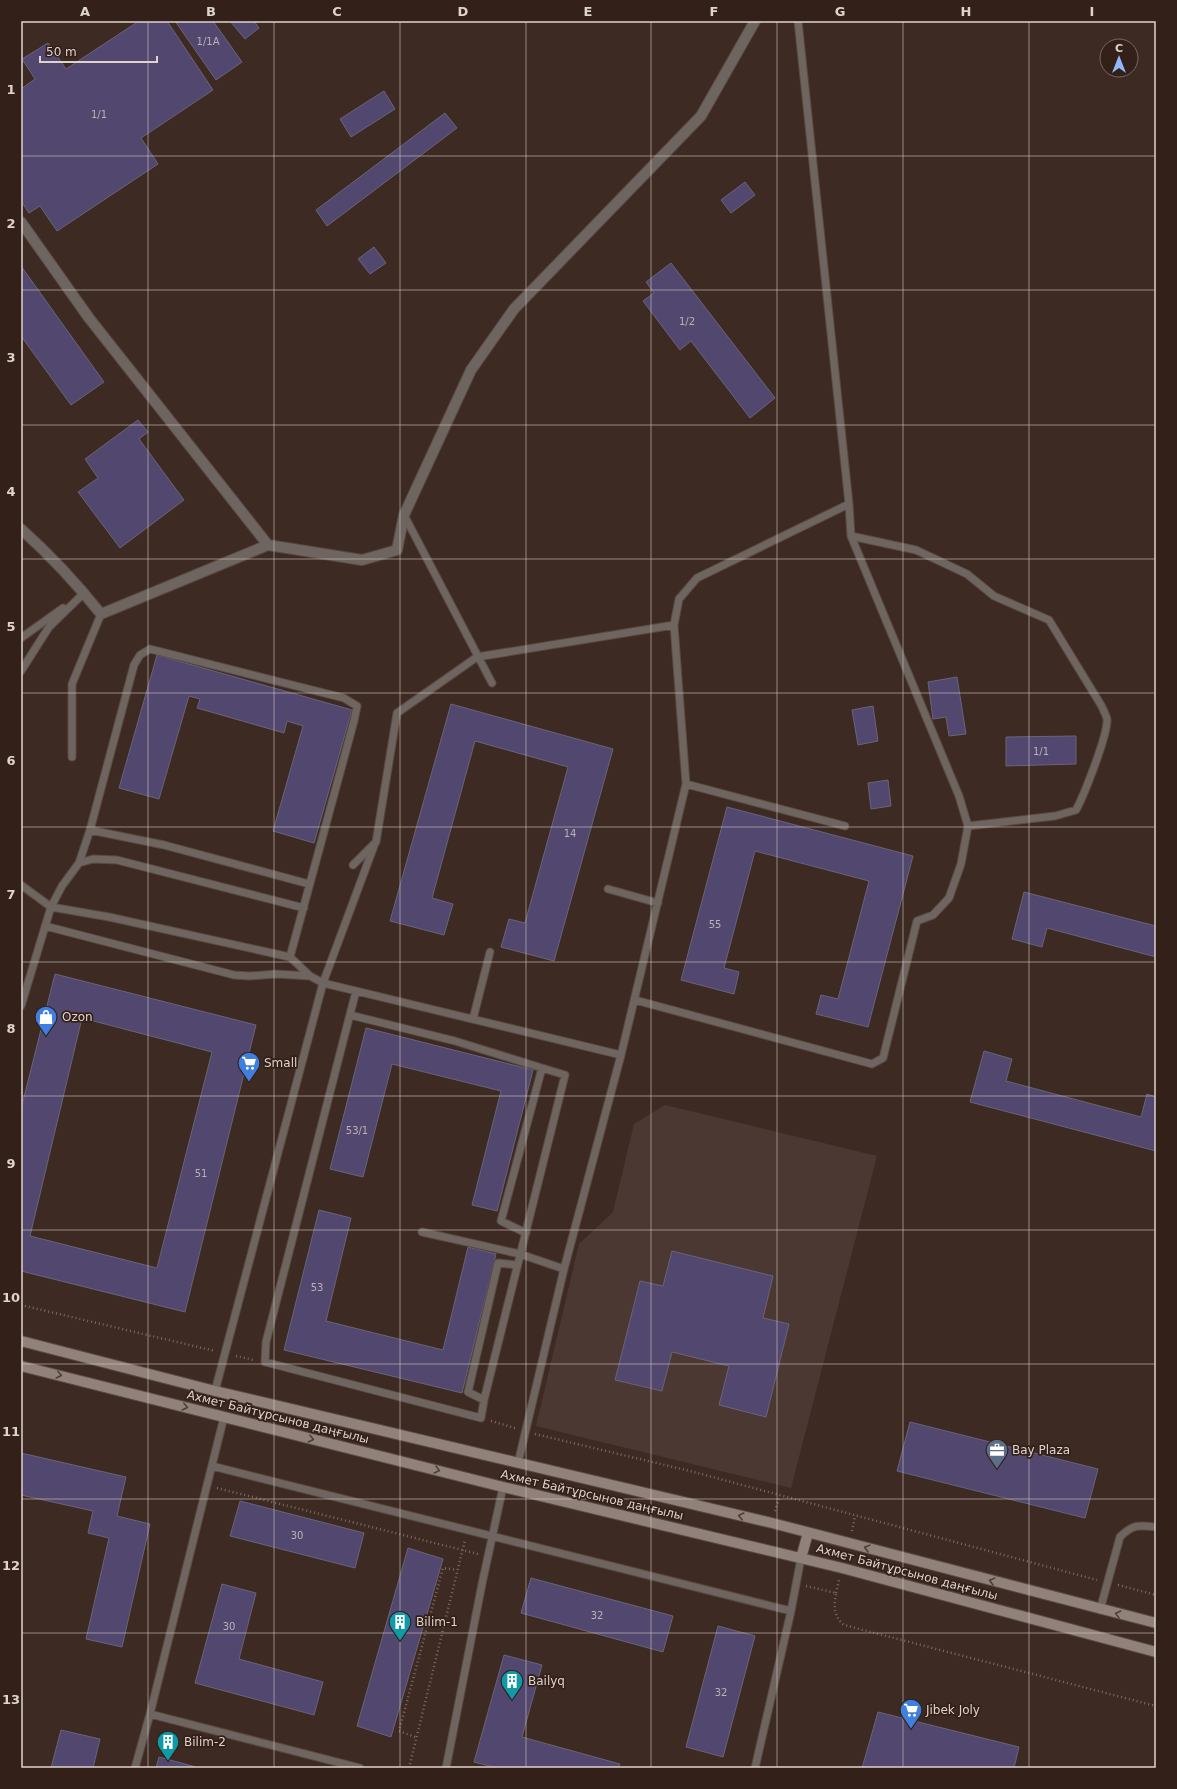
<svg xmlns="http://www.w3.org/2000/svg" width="1177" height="1789" viewBox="0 0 1177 1789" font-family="'DejaVu Sans',sans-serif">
<rect width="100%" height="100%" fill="#3d2b23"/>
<path fill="#4b3832" d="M665,1105L877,1156L791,1488L536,1426L579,1244L613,1212L634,1124Z"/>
<path fill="#52476e" stroke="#696478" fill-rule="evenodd" d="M139,21H167L213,90L141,138L158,164L57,231L40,206L29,213L21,201V89L35,79L22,59L48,43L66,69Z
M175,21H213L242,62L216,80Z
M230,21H254L259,28L245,39Z
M384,91L395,109L351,137L340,119Z
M445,113L457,128L327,226L316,210Z
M745,182L755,195L731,213L721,200Z
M374,247L386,263L370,274L358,259Z
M671,263L775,398L750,418L691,341L680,350L643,301L654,293L646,282Z
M21,266L104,382L71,405L21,336Z
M138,420L148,432L139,439L184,500L120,548L78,492L98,478L85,459Z
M157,655L352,710L314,843L273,831L303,726L287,721L284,733L197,708L200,699L189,696L159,799L119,788Z
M957,677L966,734L949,736L946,717L933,719L928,682Z
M451,704L613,749L554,961L501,947L509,919L525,923L568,767L475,741L432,898L453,904L444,935L390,921Z
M873,706L878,741L858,745L852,710Z
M1076,736V764L1006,766V737Z
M888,780L891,806L871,809L868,783Z
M727,807L913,856L868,1027L816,1014L821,995L838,999L869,881L755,851L724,968L739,972L734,994L681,980Z
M1024,892L1156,926V957L1047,928L1042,947L1012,939Z
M55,974L256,1025L185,1312L21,1271V1109ZM82,1018L212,1052L157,1268L30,1236Z
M366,1028L533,1070L497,1211L472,1205L501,1091L392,1064L363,1177L330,1169Z
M984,1051L1012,1059L1006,1081L1141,1117L1147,1094L1156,1097V1151L970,1102Z
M319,1210L351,1218L326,1321L443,1350L468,1247L496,1254L462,1393L284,1350Z
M672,1251L773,1276L763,1318L789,1324L766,1417L719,1405L729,1366L672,1352L662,1391L615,1380L640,1281L663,1286Z
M910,1422L1098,1469L1085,1518L897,1471Z
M21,1453L126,1477L117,1516L150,1524L122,1647L86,1639L109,1538L88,1533L93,1511L21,1495Z
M240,1501L364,1533L355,1568L230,1536Z
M408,1548L443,1559L391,1737L357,1726Z
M531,1578L673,1616L663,1652L521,1613Z
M222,1584L256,1593L239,1659L323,1682L314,1715L195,1683Z
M718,1626L755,1636L723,1757L686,1747Z
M504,1655L542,1665L522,1737L620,1764L618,1768H497L474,1762Z
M878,1712L1019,1747L1014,1768H862Z
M61,1730L100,1739L93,1768H51Z
M159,1757L196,1767V1768H156Z"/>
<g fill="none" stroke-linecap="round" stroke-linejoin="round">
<g stroke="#5a4942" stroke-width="9">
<path id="lane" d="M404,515L492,683
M851,536L916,550L967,574L994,596L1049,620L1101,705C1103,709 1106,715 1107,719C1108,735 1084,795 1076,810L1055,816L968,826
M21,638L63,608
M21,671L49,627L84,593
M72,757V684L101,614
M686,784L845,826
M90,830L164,845L309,884
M79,863L90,830L134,665L140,655L150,649L344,698L357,706L354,721L290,957
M353,865L376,842L397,713L477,657L674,625L679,599L697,578L849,504
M21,885L51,907L109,917L290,957L310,976L323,983L374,846
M608,889L658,903
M45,926L234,975L250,976L276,974L310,976
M356,991L266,1342L265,1362L481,1418L484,1400L565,1075L542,1068L501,1221L526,1233
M635,1000L872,1064L883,1058L917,921L933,915L949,898L961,864L968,826L959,796L851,536L849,504L798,21
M21,1006L51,907L62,886L79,863L93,859L117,860L304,908
M350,1015L455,1041L542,1068
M473,1019L490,952
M422,1232L520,1254L564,1269L518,1463
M564,1269L621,1055L686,784L674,625
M215,1391L323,983L621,1055
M484,1400L468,1392L498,1263L517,1265
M224,1417L150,1714L360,1768
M212,1466L791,1611
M1100,1610L1120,1537C1133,1524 1139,1525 1156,1527
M135,1768L150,1714
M446,1768L482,1584L503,1487
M755,1768L791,1611L801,1558"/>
</g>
<g stroke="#5a4942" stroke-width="12">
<path id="street" d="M21,222L89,318L268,545L101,614C77,584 50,555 21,529
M268,545L362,560L397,550L404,515L471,370L514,309L701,116L755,21"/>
</g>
<g stroke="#5a4942" stroke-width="12">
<path id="secondary" d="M21,1341L215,1391L772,1523L1156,1623
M21,1366L503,1487L842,1568L1156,1652
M801,1558L808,1533"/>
</g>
<path stroke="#7c6c65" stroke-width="2.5" stroke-dasharray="1 3" stroke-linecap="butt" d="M21,1305L215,1351
M236,1356L254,1360
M491,1421L515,1428
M535,1434L690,1471L1097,1580
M217,1488L478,1554
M775,1511L780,1496
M852,1531L855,1516
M1118,1585L1156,1595
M806,1586L836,1593C834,1605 833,1616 844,1625L1156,1706
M836,1593L839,1580
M415,1737L399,1731L443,1568L457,1570
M409,1768L465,1540"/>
<use href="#lane" stroke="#6e6460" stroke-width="7"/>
<use href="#street" stroke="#6e6460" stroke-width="10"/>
<use href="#secondary" stroke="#90817a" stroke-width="10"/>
</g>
<defs><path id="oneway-chevron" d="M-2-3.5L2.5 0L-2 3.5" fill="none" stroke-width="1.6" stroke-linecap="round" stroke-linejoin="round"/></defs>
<g stroke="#4f3e36">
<use href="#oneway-chevron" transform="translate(59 1375) rotate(14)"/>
<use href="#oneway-chevron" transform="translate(185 1407) rotate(14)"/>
<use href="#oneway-chevron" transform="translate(311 1439) rotate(14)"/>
<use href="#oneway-chevron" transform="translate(437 1470) rotate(14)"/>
<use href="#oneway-chevron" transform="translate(741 1516) rotate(-167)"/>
<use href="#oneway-chevron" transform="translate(867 1548) rotate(-165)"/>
<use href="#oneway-chevron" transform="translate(992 1581) rotate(-165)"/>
<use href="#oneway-chevron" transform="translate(1118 1614) rotate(-166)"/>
</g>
<path fill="none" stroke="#dfd3ce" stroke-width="1" stroke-opacity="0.55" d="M148,21V1768M274,21V1768M400,21V1768M526,21V1768M651,21V1768M777,21V1768M903,21V1768M1029,21V1768M21,156H1156M21,290H1156M21,425H1156M21,559H1156M21,693H1156M21,827H1156M21,962H1156M21,1096H1156M21,1230H1156M21,1364H1156M21,1499H1156M21,1633H1156"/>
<defs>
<g id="shop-pin" transform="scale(1.15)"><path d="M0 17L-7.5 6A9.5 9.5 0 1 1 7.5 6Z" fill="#3f7fe0" stroke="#332119"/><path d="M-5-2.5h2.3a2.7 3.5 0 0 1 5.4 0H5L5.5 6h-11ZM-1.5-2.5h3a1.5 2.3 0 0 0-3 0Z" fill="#fff"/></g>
<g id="supermarket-pin" transform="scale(1.15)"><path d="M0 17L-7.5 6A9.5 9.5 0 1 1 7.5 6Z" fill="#3f7fe0" stroke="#332119"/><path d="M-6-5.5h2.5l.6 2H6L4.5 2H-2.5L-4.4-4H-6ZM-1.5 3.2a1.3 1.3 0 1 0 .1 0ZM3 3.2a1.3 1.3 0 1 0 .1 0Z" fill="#fff"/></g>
<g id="office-pin" transform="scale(1.15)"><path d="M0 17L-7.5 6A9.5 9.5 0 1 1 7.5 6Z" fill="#5c6f8a" stroke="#332119"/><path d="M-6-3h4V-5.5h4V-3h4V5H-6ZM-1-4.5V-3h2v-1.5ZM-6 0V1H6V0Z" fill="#fff"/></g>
<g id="building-pin" transform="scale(1.15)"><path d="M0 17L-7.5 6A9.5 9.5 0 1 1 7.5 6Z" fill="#0f9aa8" stroke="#332119"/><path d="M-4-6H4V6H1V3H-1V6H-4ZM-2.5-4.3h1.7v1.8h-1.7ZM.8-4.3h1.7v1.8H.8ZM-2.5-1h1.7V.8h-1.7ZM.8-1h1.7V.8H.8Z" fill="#fff"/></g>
</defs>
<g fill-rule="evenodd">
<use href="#shop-pin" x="46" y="1017"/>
<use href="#supermarket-pin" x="249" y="1063"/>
<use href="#office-pin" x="997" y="1450"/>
<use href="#building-pin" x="400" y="1622"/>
<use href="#building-pin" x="512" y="1681"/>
<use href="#supermarket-pin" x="911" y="1710"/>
<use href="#building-pin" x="168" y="1742"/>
</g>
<g text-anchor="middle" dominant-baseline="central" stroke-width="3.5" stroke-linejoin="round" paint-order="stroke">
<g font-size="10" fill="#bcb0b6">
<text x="208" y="41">1/1А</text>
<text x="99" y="114">1/1</text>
<text x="687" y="321">1/2</text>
<text x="1041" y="751">1/1</text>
<text x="570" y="833">14</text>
<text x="715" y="924">55</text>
<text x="357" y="1130">53/1</text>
<text x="201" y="1173">51</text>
<text x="317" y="1287">53</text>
<text x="297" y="1535">30</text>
<text x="597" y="1615">32</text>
<text x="229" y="1626">30</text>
<text x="721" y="1692">32</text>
</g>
<g font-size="12" fill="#dfd3ce" stroke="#332119" text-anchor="start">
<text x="62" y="1017">Ozon</text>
<text x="264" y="1063">Small</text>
<text x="1012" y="1450">Bay Plaza</text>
<text x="416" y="1622">Bilim-1</text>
<text x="528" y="1681">Bailyq</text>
<text x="926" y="1710">Jibek Joly</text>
<text x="184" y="1742">Bilim-2</text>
</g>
<g font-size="12" fill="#dfd3ce" stroke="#332119">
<text transform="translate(278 1417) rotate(14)">Ахмет Байтұрсынов даңғылы</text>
<text transform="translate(592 1495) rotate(13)">Ахмет Байтұрсынов даңғылы</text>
<text transform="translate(907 1572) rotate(15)">Ахмет Байтұрсынов даңғылы</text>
</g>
</g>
<rect width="1177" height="1789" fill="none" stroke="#332119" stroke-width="44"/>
<g transform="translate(1119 58)"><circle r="19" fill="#332119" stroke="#786861"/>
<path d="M0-3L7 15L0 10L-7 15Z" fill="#8fb8fd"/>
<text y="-6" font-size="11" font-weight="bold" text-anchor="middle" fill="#dfd3ce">С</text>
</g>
<path d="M40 56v6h117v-6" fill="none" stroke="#dfd3ce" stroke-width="2"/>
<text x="46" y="56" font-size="12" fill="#dfd3ce" stroke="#332119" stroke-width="3" paint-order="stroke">50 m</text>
<rect x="22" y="22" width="1133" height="1745" fill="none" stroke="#dfd3ce" stroke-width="1.5"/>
<g font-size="13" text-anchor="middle" font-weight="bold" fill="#dfd3ce">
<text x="85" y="16">A</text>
<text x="211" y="16">B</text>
<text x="337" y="16">C</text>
<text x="463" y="16">D</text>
<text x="588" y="16">E</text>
<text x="714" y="16">F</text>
<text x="840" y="16">G</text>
<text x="966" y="16">H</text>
<text x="1092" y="16">I</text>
<text x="11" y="94">1</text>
<text x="11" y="228">2</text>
<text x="11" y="362">3</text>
<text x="11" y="496">4</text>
<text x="11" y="631">5</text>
<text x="11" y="765">6</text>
<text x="11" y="899">7</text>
<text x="11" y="1033">8</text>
<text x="11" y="1168">9</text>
<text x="11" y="1302">10</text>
<text x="11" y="1436">11</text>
<text x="11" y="1570">12</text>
<text x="11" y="1704">13</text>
</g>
</svg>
